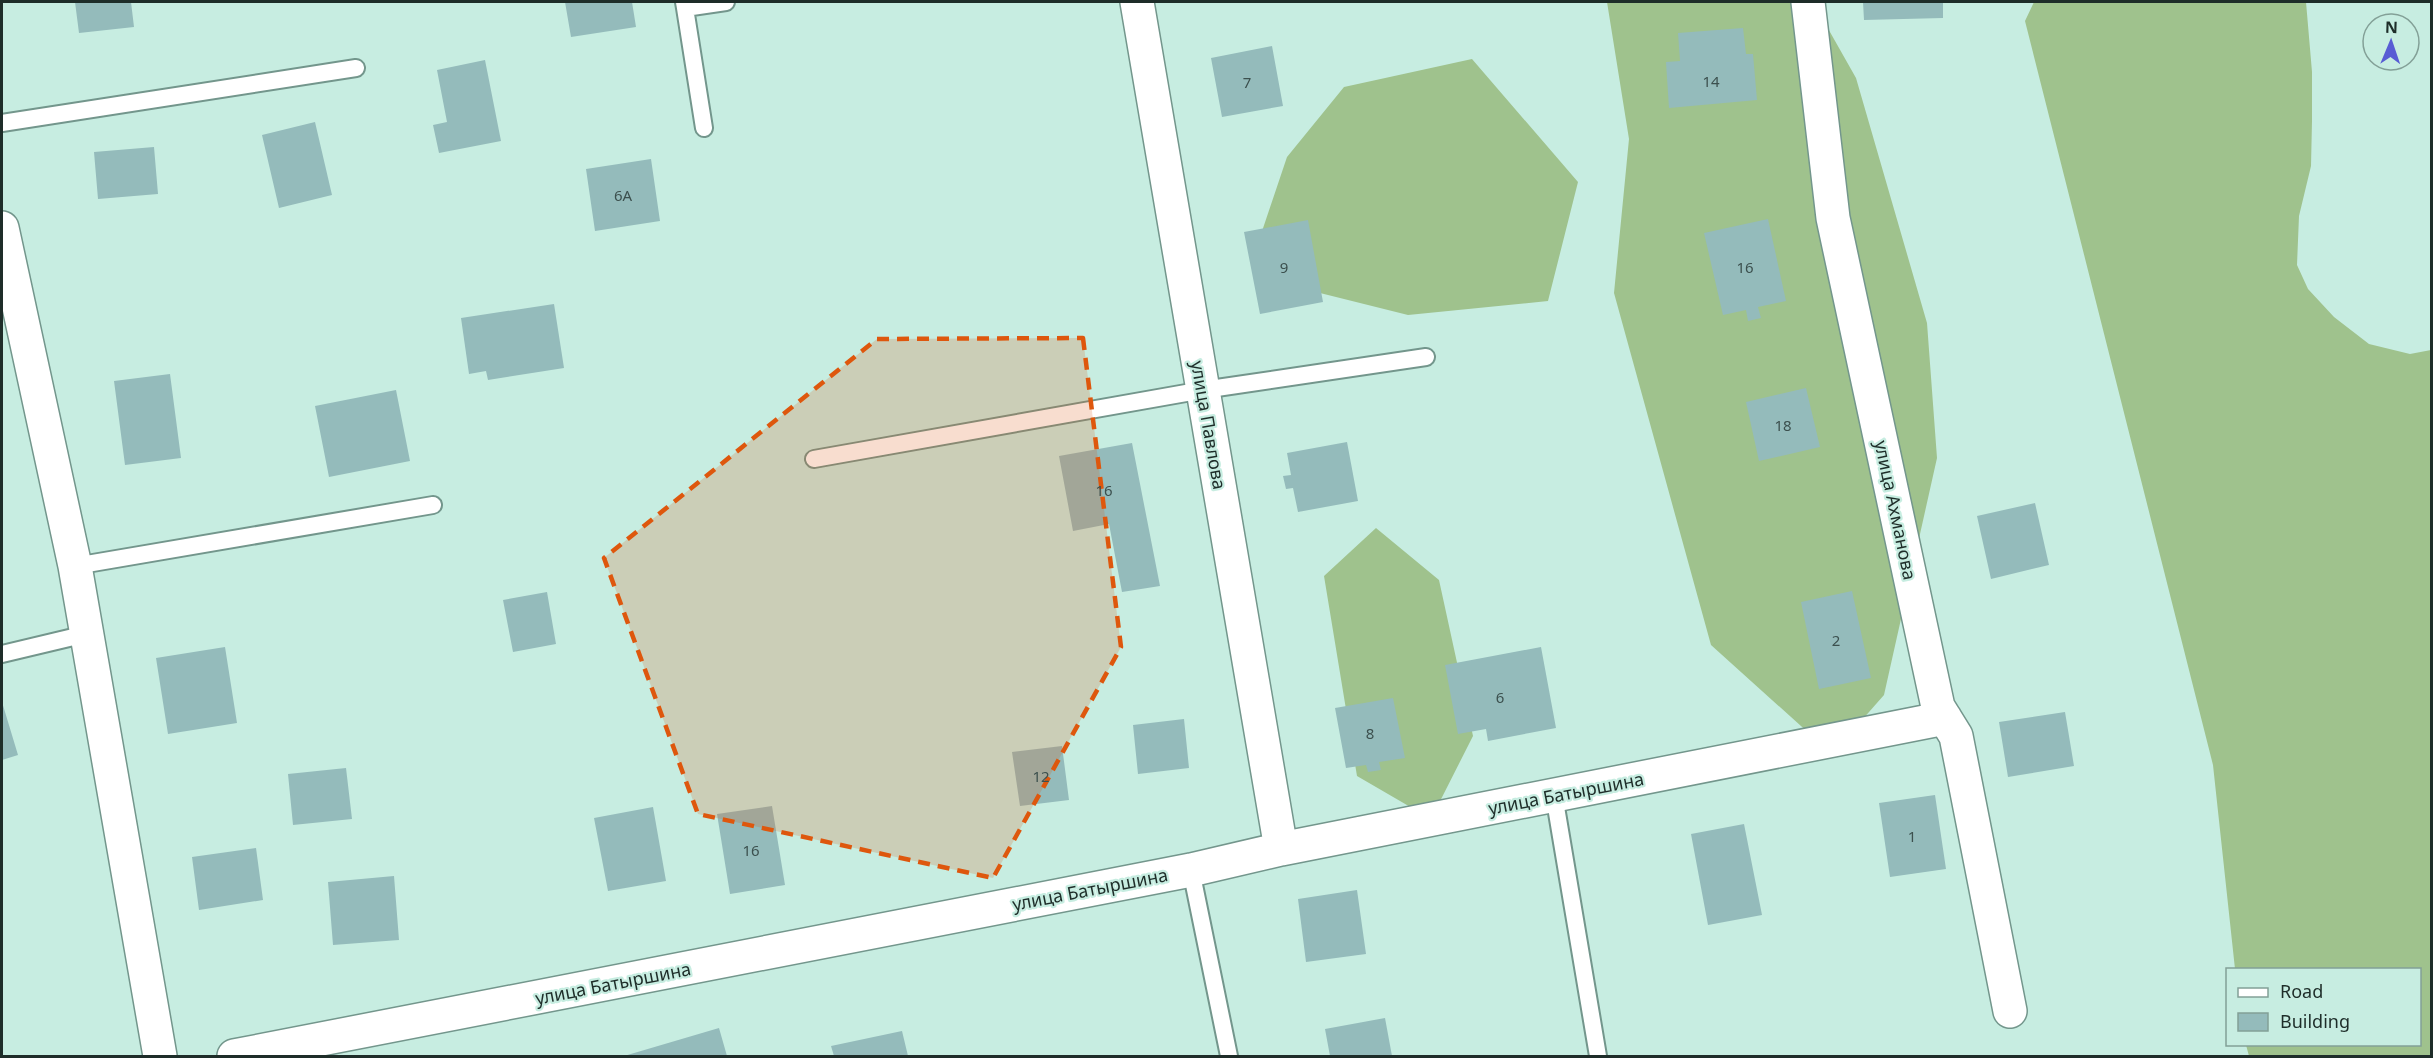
<svg xmlns="http://www.w3.org/2000/svg" width="2433" height="1058" viewBox="0 0 2433 1058" font-family="'Noto Sans',sans-serif">
<rect width="100%" height="100%" fill="#c7ede1"/>
<path fill="#9fc28d" d="M1607,2H1813L1856,78L1927,323L1937,458L1884,695L1832,754L1711,645L1614,293L1629,139Z
M2034,2H2306L2312,72V121L2311,166L2299,216L2297,265L2308,289L2334,317L2369,344L2410,354L2431,350V1056H2249L2246,1045L2420,1044V970L2235,969L2213,765L2025,21Z
M1472,59L1578,182L1548,301L1408,315L1320,293L1253,258L1287,157L1344,87Z
M1376,528L1439,580L1473,736L1431,819L1357,776L1324,576Z"/>
<path fill="#94bbbb" d="M75,2H131L134,27L79,33Z
M565,2H632L636,27L571,37Z
M1863,2H1943V18L1864,20Z
M1743,28L1746,54H1753L1757,100L1669,108L1666,62L1680,61L1678,33Z
M1272,46L1283,106L1222,117L1211,58Z
M485,60L501,141L439,153L433,125L447,122L437,70Z
M315,122L332,195L279,208L262,135Z
M154,147L158,194L98,199L94,152Z
M651,159L660,221L595,231L586,169Z
M1768,219L1786,301L1758,307L1761,318L1748,321L1746,310L1723,315L1704,233Z
M1308,220L1323,302L1260,314L1244,232Z
M554,304L564,368L488,380L486,371L469,374L461,318Z
M170,374L181,458L125,465L114,381Z
M1806,388L1820,447L1759,461L1746,402Z
M396,390L410,461L329,477L315,406Z
M1347,442L1358,501L1298,512L1293,488L1286,489L1283,476L1291,475L1287,453Z
M1132,443L1160,586L1122,592L1109,524L1073,531L1059,456Z
M2035,503L2049,565L1991,579L1977,516Z
M1852,591L1871,678L1819,689L1801,602Z
M547,592L556,644L513,652L503,600Z
M225,647L237,723L168,734L156,658Z
M1541,647L1556,728L1488,741L1486,729L1458,734L1445,665Z
M1393,698L1405,758L1379,762L1381,770L1368,772L1366,765L1346,768L1335,708Z
M2,702L18,755L2,760Z
M2065,712L2074,766L2008,777L1999,722Z
M1184,719L1189,768L1138,774L1133,725Z
M1062,746L1069,800L1020,806L1012,752Z
M346,768L352,819L293,825L288,774Z
M1935,795L1946,869L1890,877L1879,803Z
M772,806L785,885L730,894L717,814Z
M653,807L666,881L608,891L594,818Z
M1744,824L1762,915L1708,925L1691,834Z
M256,848L263,900L199,910L192,857Z
M394,876L399,940L333,945L328,882Z
M1357,890L1366,954L1306,962L1298,899Z
M1385,1018L1392,1056H1330L1325,1029Z
M719,1028L727,1056H624Z
M902,1031L908,1056H834L831,1046Z"/>
<g fill="none" stroke-linecap="round" stroke-linejoin="round">
<g stroke="#73968c" stroke-width="20">
<path id="service" d="M684,2L685,8L726,2
M685,8L704,128
M2,123L356,68
M814,459L1203,390L1426,357
M75,566L433,505
M2,654L86,634
M1554,795L1598,1056
M1191,870L1229,1056"/>
</g>
<g stroke="#73968c" stroke-width="36">
<path id="minor" d="M1137,2L1281,849
M1808,2L1833,218L1938,707L1956,736L2010,1011
M2,228L75,566L160,1056
M234,1056L1191,870L1281,849L1945,718"/>
</g>
<use href="#service" stroke="#fff" stroke-width="16"/>
<use href="#minor" stroke="#fff" stroke-width="33"/>
</g>
<path fill="#de570d" fill-opacity="0.2" stroke="#de570d" stroke-width="4.5" stroke-dasharray="12 8" stroke-linejoin="round" d="M1083,338L1121,647L993,878L698,814L604,558L877,339Z"/>
<g text-anchor="middle" dominant-baseline="central" stroke-width="4.5" stroke-linejoin="round" paint-order="stroke">
<g font-size="15" fill="#3c504e">
<text x="1711" y="81">14</text>
<text x="1247" y="82">7</text>
<text x="623" y="195">6А</text>
<text x="1284" y="267">9</text>
<text x="1745" y="267">16</text>
<text x="1783" y="425">18</text>
<text x="1104" y="490">16</text>
<text x="1836" y="640">2</text>
<text x="1500" y="697">6</text>
<text x="1370" y="733">8</text>
<text x="1041" y="776">12</text>
<text x="1912" y="836">1</text>
<text x="751" y="850">16</text>
</g>
<g font-size="18" fill="#1e2d29" stroke="#c7ede1">
<text transform="translate(1209 425) rotate(80)">улица Павлова</text>
<text transform="translate(1896 510) rotate(78)">улица Ахманова</text>
<text transform="translate(1566 793) rotate(-11)">улица Батыршина</text>
<text transform="translate(1090 889) rotate(-11)">улица Батыршина</text>
<text transform="translate(613 983) rotate(-11)">улица Батыршина</text>
</g>
</g>
<rect width="2433" height="1058" fill="none" stroke="#1e2d29" stroke-width="6"/>
<rect x="2226" y="968" width="195" height="78" fill="#c7ede1" stroke="#83a097" stroke-width="1.5"/>
<rect x="2238" y="988" width="30" height="9" fill="#ffffff" stroke="#83a097" stroke-width="1.5"/>
<text x="2280" y="998" font-size="18" fill="#1e2d29">Road</text>
<rect x="2238" y="1013" width="30" height="18" fill="#94bbbb" stroke="#83a097" stroke-width="1.5"/>
<text x="2280" y="1028" font-size="18" fill="#1e2d29">Building</text>
<g transform="translate(2391 42) rotate(2)"><circle r="28" fill="#c7ede1" stroke="#83a097" stroke-width="1.5"/>
<path d="M0-4.5L10 22L0 15L-10 22Z" fill="#585cd4"/>
<text y="-9" font-size="16" font-weight="bold" text-anchor="middle" fill="#1e2d29">N</text>
</g>
</svg>
